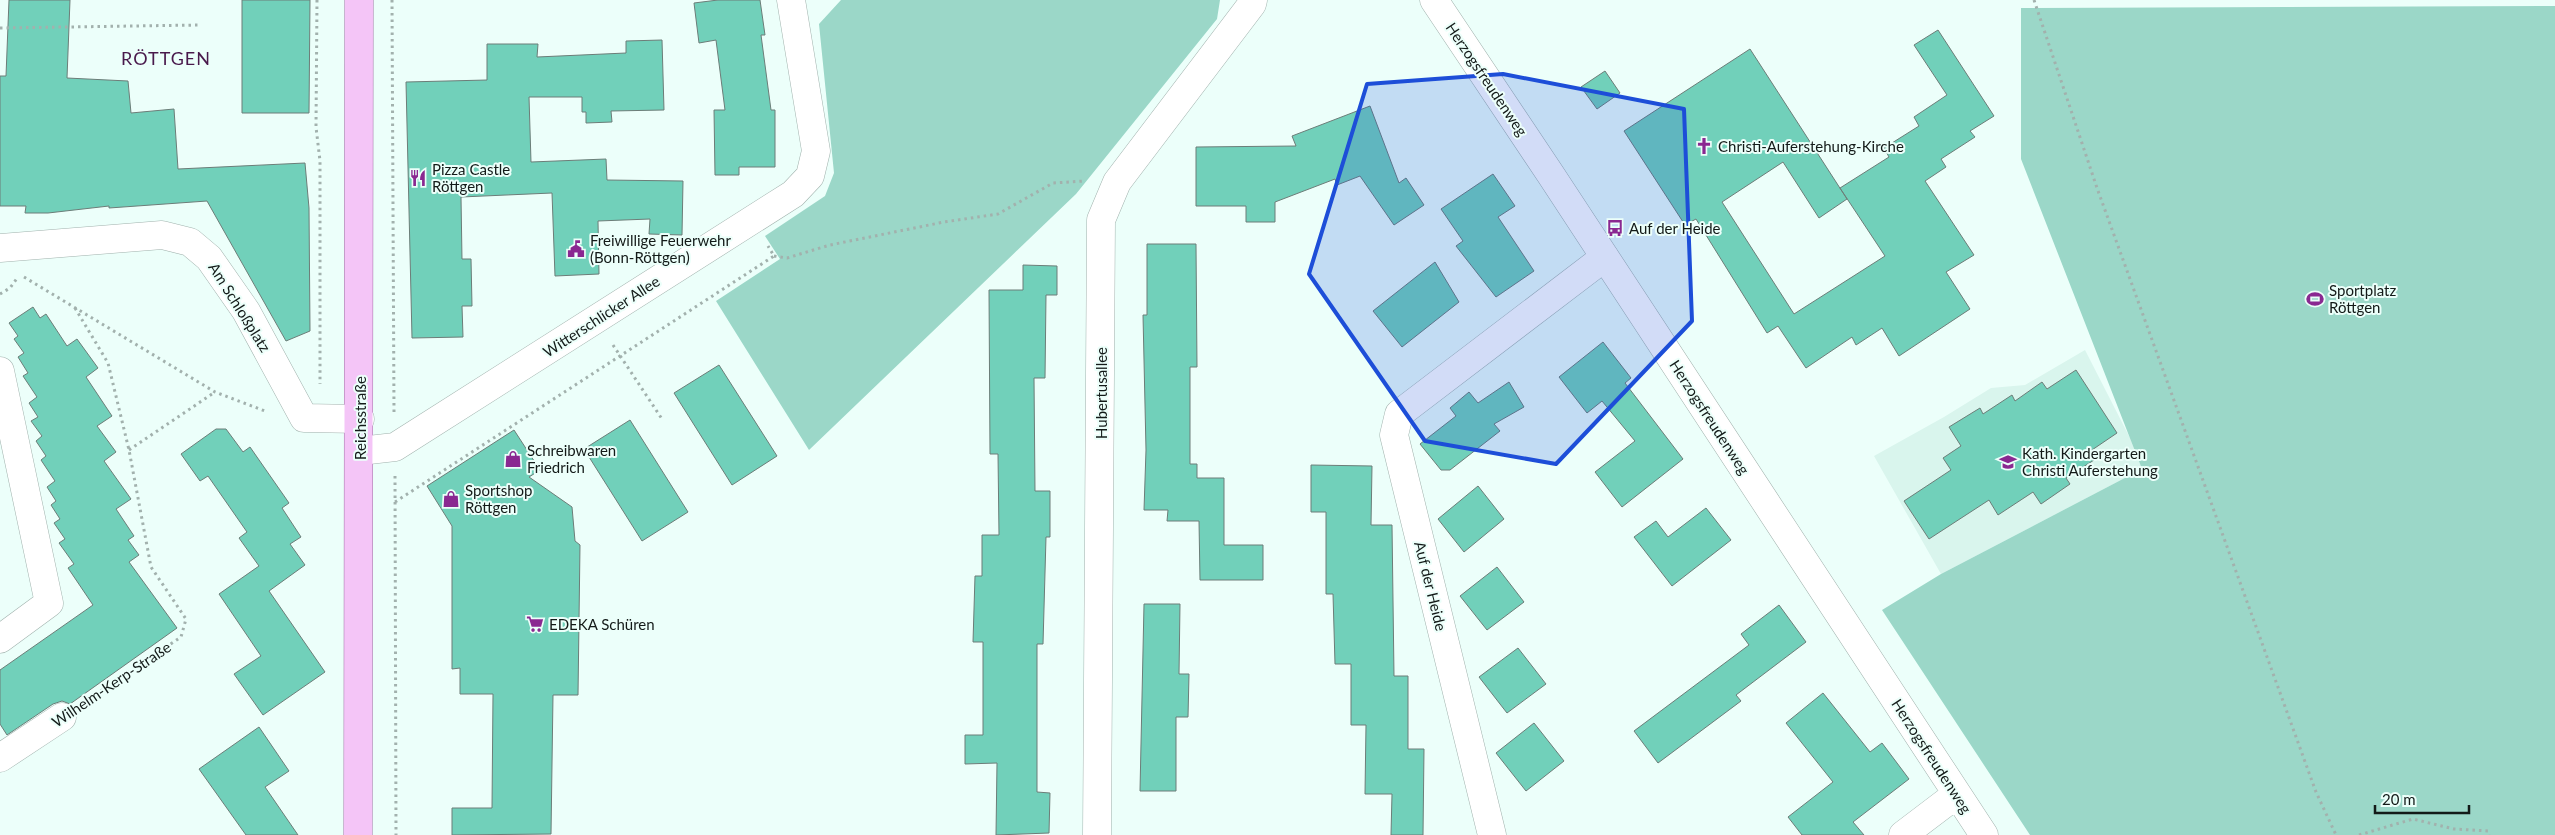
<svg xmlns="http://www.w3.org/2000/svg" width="2555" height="835" viewBox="0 0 2555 835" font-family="Lato,sans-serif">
<rect width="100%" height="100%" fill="#ecfffa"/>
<path fill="#d9f5ed" d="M2085,350L2130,438L2142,469L1941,574L1874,456L1944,417L1991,388L2025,385Z"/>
<path fill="#9bd7c8" d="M841,0H1220L1217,19L1076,194L809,450L716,301L780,259L765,236L825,196L834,173L819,24Z
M2555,6V835H2030L1882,610L1941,574L2142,469L2021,159V8Z"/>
<path fill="#71d0ba" stroke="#6c7d78" d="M9,0H70L67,78L128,81L131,113L174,109L178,169L305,163L309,208L310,331L286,341L207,201L109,208V206L48,213H25L26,206H0V76H6Z
M242,0H310L309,113H242Z
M718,0H760L765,35H761L771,110H775V167H739V175H715L714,110H725L716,40L699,43L694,3Z
M1938,30L1994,116L1970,131L1975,137L1941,159L1946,167L1925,181L1974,255L1946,272L1970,309L1899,356L1882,328L1856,345L1852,337L1806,368L1778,326L1767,333L1696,219L1685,225L1624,131L1750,49L1847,199L1819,218L1783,162L1722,202L1794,314L1885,256L1840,188L1889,157L1884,148L1919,126L1914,117L1947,95L1914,45Z
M662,40L664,110L611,111L612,122L586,123V112H582V97H529L531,162L606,159L607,180L683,181L682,235L649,234L650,219L598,221L599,274L555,276L552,193L461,197L462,259H471L472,306H462L463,337L412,338L406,82L487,80V44H538L537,57L626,53V41Z
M1605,71L1620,93L1597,109L1581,87Z
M1370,106L1399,183L1406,178L1424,205L1394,225L1360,176L1337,185L1335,179L1275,202V222H1246V206H1196V147L1296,146L1292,136Z
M1493,174L1515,206L1498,217L1534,271L1496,297L1456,246L1463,241L1441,209Z
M1147,244H1196L1197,367H1190V464H1197V478H1224V545H1263V580H1200L1199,521H1167L1168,510H1144L1146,450L1143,315H1147Z
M1435,262L1459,302L1402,347L1373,311Z
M1023,265L1057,266V295H1046L1045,378H1034L1035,491H1050V537H1046L1043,644H1037V792L1050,793L1049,833L996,835L997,763L965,764V735H983V642H973L975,576H982V535H999L998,454H990L989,290H1023Z
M33,307L40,318L46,314L67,346L77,339L98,368L86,377L112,416L97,426L116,452L104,461L131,499L116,509L134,536L128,540L139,555L129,562L177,628L70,704L62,701L53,704L7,735L0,724V670L93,605L68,568L74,564L59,543L65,539L54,523L60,519L51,505L56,501L47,487L55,481L41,460L46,456L36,441L42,436L31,421L38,417L29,403L37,397L23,376L28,373L18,357L24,353L14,339L18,336L9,323Z
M1603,342L1631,378L1625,383L1683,459L1622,507L1595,472L1635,441L1602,401L1587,413L1559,377Z
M719,365L777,456L732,485L674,393Z
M2076,370L2117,433L2089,452L2094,460L2066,478L2070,484L2041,504L2033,492L1998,515L1989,500L1929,539L1904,501L1951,470L1943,458L1961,446L1949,427L1980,408L1983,414L2012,395L2015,401L2042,382L2047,389Z
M1509,382L1524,407L1494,424L1500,431L1450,470H1441L1420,444L1456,416L1450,408L1469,392L1478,403Z
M630,420L688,512L642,541L584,449Z
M216,429H226L243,452L250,447L289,503L282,508L301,537L290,544L305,565L269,591L325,672L263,715L234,674L261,656L219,594L259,566L239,538L247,532L208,476L200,481L181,454Z
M514,430L540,470L529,477L572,507L575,541L580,545L578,695H553L551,834L452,835V808H492L493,694H460V668L452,669V526L427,486Z
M1311,465L1372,466L1371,525H1392L1394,676H1408V749H1424L1423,835H1391L1392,794H1365L1366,725H1351V664H1335L1333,594H1326V512H1311Z
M1478,486L1504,519L1464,552L1438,519Z
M1706,508L1731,540L1672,586L1634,537L1656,521L1668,537Z
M1497,567L1524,602L1487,630L1460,596Z
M1144,604H1180L1179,674H1189L1188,717H1176V791H1140Z
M1779,605L1806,642L1736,695L1741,701L1658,763L1634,731L1749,645L1741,634Z
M1518,648L1546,684L1507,713L1479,677Z
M1823,693L1870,752L1882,743L1909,779L1853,822L1864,835H1802L1788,817L1833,782L1786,723Z
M1534,723L1564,761L1526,791L1496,753Z
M259,727L289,771L265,787L298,835H246L199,769Z"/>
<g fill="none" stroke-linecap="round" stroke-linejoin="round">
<g stroke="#a1b2ad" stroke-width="29">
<path id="minor" d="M1434,0L1551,175L1984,835
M0,248L162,235L190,242L209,258L246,311L304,418L360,419
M0,371L49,603L0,639
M360,451L395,447L793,194L810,176L816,151L791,0
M0,758L62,717
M1097,835L1101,220L1117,182L1252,4L1253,0
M1492,835L1394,435L1399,414L1605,257
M1903,835L1957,794"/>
</g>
<g stroke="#a170a5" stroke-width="29">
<path id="major" d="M358,835L359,0"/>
</g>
<path stroke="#a2b1ad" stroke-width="3" stroke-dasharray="2.5 4" stroke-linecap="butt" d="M317,0L316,127L320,161V384
M392,0L394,412
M2034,0L2097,188L2316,792L2336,835
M0,28L200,25
M774,256L787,258L830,245L944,222L998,214L1053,183L1084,181
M24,277L215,392L265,411
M0,294L10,288L18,277
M75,308L108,363L129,450L151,567L186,619L181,637L86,701
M613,345L662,419
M129,450L215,392
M395,476L396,835
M395,502L774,256L768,246
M2359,835L2413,819L2454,829L2488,831L2489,835"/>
<use href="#minor" stroke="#fff" stroke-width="28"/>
<use href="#major" stroke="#f4c5f7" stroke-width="28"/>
</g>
<path fill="#1d4ed8" fill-opacity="0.2" stroke="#1d4ed8" stroke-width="4" stroke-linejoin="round" d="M1503,74L1684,109L1692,321L1556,464L1425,441L1309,274L1367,84Z"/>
<defs>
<g id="church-bare" transform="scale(1.35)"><path d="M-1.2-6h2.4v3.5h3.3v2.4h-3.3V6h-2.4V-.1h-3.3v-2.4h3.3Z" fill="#8a2891" stroke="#ecfffa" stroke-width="2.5" paint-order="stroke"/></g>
<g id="restaurant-bare" transform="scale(1.35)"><path d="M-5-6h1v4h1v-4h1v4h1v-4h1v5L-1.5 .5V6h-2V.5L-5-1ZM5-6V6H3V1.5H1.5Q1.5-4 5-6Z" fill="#8a2891" stroke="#ecfffa" stroke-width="2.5" paint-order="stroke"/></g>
<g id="bus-bare" transform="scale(1.35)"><path d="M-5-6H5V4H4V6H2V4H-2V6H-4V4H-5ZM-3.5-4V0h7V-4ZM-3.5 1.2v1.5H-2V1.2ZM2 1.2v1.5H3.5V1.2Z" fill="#8a2891" stroke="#ecfffa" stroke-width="2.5" paint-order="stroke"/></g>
<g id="civic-bare" transform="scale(1.35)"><path d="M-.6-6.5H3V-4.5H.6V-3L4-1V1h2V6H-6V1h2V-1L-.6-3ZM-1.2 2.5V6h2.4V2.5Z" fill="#8a2891" stroke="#ecfffa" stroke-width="2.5" paint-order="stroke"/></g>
<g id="stadium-bare" transform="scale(1.35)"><path d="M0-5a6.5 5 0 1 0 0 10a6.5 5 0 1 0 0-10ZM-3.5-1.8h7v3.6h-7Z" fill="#8a2891" stroke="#ecfffa" stroke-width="2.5" paint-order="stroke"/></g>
<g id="shop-bare" transform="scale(1.35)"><path d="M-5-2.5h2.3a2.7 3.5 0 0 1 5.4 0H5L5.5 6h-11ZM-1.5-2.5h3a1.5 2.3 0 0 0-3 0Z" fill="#8a2891" stroke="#ecfffa" stroke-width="2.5" paint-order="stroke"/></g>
<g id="school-bare" transform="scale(1.35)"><path d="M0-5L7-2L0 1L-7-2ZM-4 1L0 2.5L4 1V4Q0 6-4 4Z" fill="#8a2891" stroke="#ecfffa" stroke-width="2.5" paint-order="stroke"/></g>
<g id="supermarket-bare" transform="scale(1.35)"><path d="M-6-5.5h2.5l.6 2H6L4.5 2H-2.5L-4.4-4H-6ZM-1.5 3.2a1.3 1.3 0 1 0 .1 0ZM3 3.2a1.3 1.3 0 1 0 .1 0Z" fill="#8a2891" stroke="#ecfffa" stroke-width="2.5" paint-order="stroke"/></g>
</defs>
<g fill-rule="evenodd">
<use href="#church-bare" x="1704" y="146"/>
<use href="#restaurant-bare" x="418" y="178"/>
<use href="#bus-bare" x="1615" y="228"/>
<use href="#civic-bare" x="576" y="249"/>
<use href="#stadium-bare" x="2315" y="299"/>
<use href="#shop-bare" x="513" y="459"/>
<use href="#school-bare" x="2008" y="462"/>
<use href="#shop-bare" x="451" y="499"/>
<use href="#supermarket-bare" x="535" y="624"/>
</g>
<g text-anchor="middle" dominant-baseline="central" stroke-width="4" stroke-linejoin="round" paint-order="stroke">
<g font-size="15" fill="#131a18" stroke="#ecfffa">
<text transform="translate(1487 79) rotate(56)">Herzogsfreudenweg</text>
<text transform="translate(240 307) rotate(58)">Am Schloßplatz</text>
<text transform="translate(601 316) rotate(-33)">Witterschlicker Allee</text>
<text transform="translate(1101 393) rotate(-90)">Hubertusallee</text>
<text transform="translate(1710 417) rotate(57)">Herzogsfreudenweg</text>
<text transform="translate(360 418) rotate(-90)">Reichsstraße</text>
<text transform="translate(1431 586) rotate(76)">Auf der Heide</text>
<text transform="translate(111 684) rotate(-34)">Wilhelm-Kerp-Straße</text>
<text transform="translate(1932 756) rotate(57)">Herzogsfreudenweg</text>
</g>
<g font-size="15" fill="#131a18" stroke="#ecfffa" text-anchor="start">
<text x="1718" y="146">Christi-Auferstehung-Kirche</text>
<text x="432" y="169">Pizza Castle<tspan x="432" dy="17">Röttgen</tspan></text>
<text x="1629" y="228">Auf der Heide</text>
<text x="590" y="240">Freiwillige Feuerwehr<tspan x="590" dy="17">(Bonn-Röttgen)</tspan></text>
<text x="2329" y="290">Sportplatz<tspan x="2329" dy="17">Röttgen</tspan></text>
<text x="527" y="450">Schreibwaren<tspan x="527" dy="17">Friedrich</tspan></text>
<text x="2022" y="453">Kath. Kindergarten<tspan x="2022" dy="17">Christi Auferstehung</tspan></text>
<text x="465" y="490">Sportshop<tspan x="465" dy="17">Röttgen</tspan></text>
<text x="549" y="624">EDEKA Schüren</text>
</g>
<g font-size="18" letter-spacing="1" fill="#491a4c" stroke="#ecfffa">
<text x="166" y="58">RÖTTGEN</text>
</g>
</g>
<path d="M2375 805v8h94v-8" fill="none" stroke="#131a18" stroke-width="2.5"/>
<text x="2382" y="805" font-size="15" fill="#131a18" stroke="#ecfffa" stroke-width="4" paint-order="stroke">20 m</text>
</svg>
